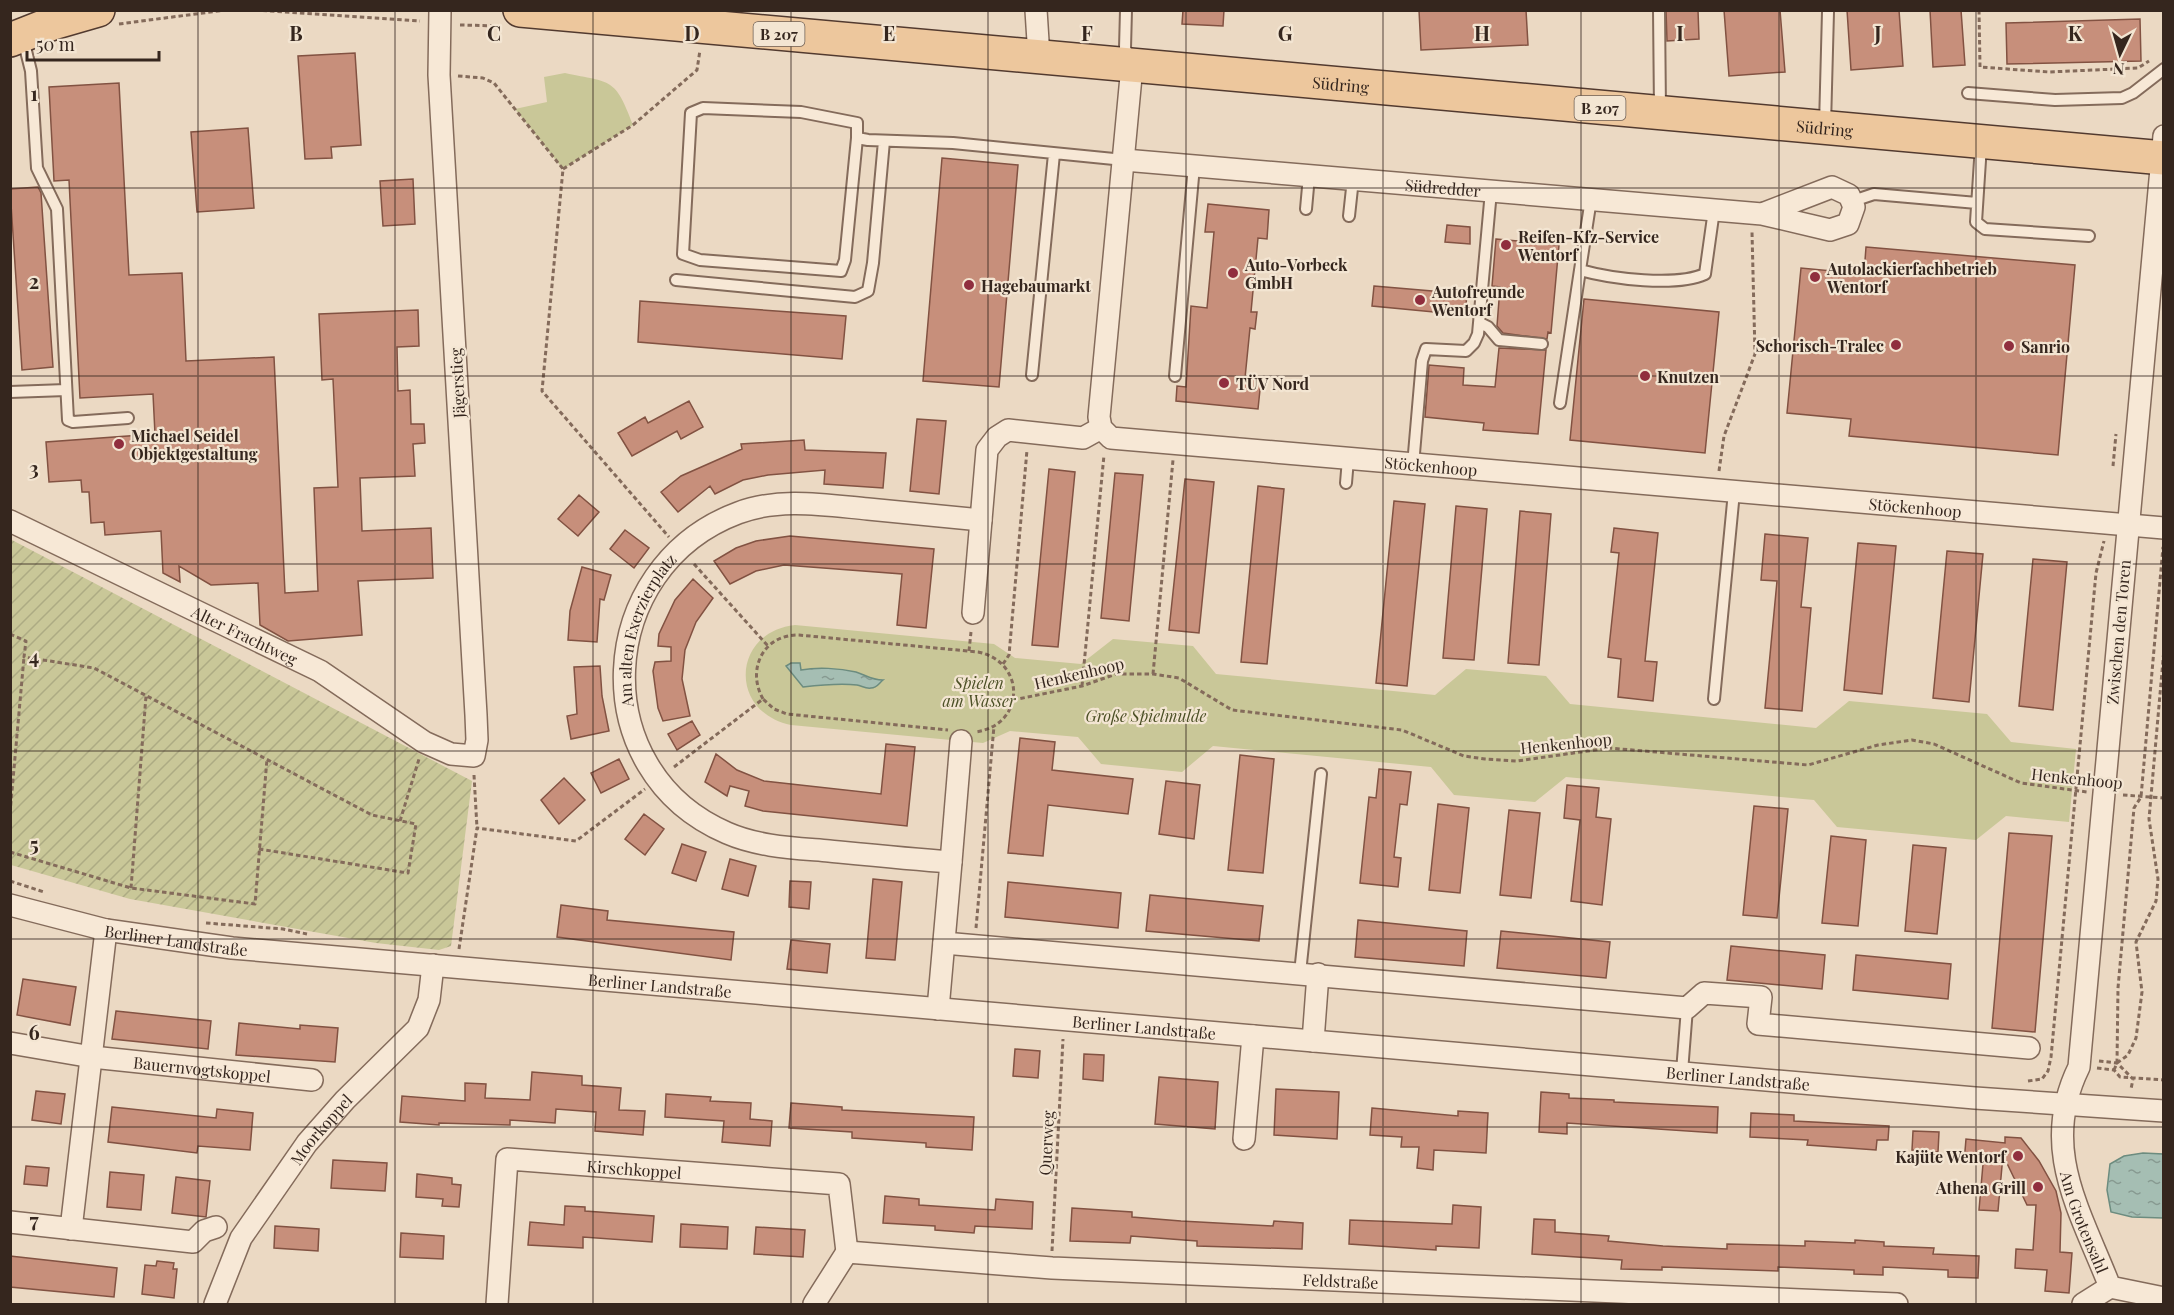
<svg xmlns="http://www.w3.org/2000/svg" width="2174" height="1315" viewBox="0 0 2174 1315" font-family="'Playfair Display',serif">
<defs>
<pattern id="garden-furrows" width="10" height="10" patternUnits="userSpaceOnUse" patternTransform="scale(1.5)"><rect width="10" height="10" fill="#c9c798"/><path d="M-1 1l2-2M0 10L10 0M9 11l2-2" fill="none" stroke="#adab83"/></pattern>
<pattern id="water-ripples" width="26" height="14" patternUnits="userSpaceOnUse" patternTransform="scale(1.5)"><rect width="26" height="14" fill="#a5beb3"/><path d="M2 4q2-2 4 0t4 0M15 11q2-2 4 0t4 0" fill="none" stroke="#879a91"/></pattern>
</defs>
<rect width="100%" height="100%" fill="#ebd9c3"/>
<path fill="#c9c798" d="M565,73C612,83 615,77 633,125L563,169L515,109L547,102L544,77Z
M795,625L994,644L1015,658L1081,664L1113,639L1193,646L1216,674L1435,695L1466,669L1546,676L1570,704L1816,728L1849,701L1987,714L2011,742L2076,749L2069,822L2006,816L1976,840L1837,827L1814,800L1566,777L1535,802L1454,795L1431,767L1213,746L1182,772L1101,764L1078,737L1010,731L983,743L791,725C728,712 732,632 795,625Z"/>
<path fill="url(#garden-furrows)" d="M10,539L472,781L451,946L439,950L376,943L130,899L11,865Z"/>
<path fill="url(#water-ripples)" stroke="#6c8c7f" stroke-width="1.5" d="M791,663H800L801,670C817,667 839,668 856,672C866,675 871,680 883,680C879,683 877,688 871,688C866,689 862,686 857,685C839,683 820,685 803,687L786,666Z
M2143,1153L2163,1154V1218L2132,1217L2111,1212L2107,1190L2110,1164L2124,1156Z"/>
<path fill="#c78f7b" stroke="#825242" stroke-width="1.5" d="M1183,10H1224L1223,26L1182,24Z
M1419,10H1526L1528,45L1421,50Z
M1666,10H1698L1699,39L1667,41Z
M1724,10H1780L1785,72L1729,76Z
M1847,10H1899L1903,66L1851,70Z
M1930,10H1961L1965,65L1933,67Z
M2140,19L2141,61L2007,64L2006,23Z
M355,53L361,145L331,147L332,158L305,159L298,56Z
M119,83L129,275L182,273L186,361L274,357L285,593L318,591L314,488L338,487L333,379L322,380L319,314L418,310L419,346L397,347L398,391L410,390L411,424H424L425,443L413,444L415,476L360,478L362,531L431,528L433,578L358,581L362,635L288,641L260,625L258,583L211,585L179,566L180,582L163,573L161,531L105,535L104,522L91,523L89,492H82L81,480L49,482L46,442L155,434L153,394L80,398L69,180L54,181L49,87Z
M248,128L254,208L197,212L191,132Z
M942,158L1018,165L999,387L923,381Z
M413,179L415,224L383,226L380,181Z
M38,187L41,193L53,367L22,370L10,189Z
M1208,204L1269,210L1267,239L1258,238L1251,312H1257L1255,329L1250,328L1245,378L1261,380L1258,409L1176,401L1177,386L1186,387L1191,306L1207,308L1214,232H1205Z
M1447,225L1470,227V244L1445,242Z
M1496,239L1559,245L1551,333L1548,332L1547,339L1503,333L1497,326L1500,287L1492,286Z
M1866,247L2075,265L2058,455L1849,436L1851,419L1787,413L1801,268L1864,274Z
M1374,286L1467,294L1465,315L1372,306Z
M1584,299L1719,312L1705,453L1570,440Z
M640,301L846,316L842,359L638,342Z
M1499,348L1546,350L1538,434L1483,430L1484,423L1425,417L1429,365L1464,368L1463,385L1495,387Z
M689,401L703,427L681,439L677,431L632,456L618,433L645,417L648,423Z
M917,419L946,421L939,494L910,491Z
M804,440L805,450L886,453L883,488L824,484L825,470L768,475L743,480L715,494L710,486L678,512L661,492L681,476L742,449L741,444Z
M1049,469L1075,472L1058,647L1032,645Z
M1115,473L1143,475L1129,621L1101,618Z
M1185,479L1214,482L1199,633L1169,630Z
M1258,486L1284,489L1267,664L1241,662Z
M579,495L599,512L578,536L558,519Z
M1394,501L1425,504L1407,686L1376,683Z
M1456,506L1487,509L1474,660L1443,658Z
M1520,511L1551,514L1539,665L1508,663Z
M1614,528L1658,533L1645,661L1657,662L1653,701L1618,697L1621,659L1608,657L1619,553L1611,552Z
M625,530L649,548L634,568L610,549Z
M1765,534L1808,538L1801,607L1811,608L1802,711L1765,708L1777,581L1761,580Z
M790,536L934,549L926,628L897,625L902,574L784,565L756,571L730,584L714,561L736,548L756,541Z
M1858,543L1896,546L1882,694L1844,690Z
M1947,551L1983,554L1969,702L1933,698Z
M2033,559L2067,562L2053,710L2019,706Z
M582,567L611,575L604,600L600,599L597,642L568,640L570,611Z
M693,579L713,598L696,622L685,650L682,679L690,716L663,721L658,708L653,671L655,662L671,661V647L658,646L659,634L675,600Z
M600,666L602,696L609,731L571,739L567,716L577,714L574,667Z
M692,721L700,735L677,750L668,734Z
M1020,738L1055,742L1052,770L1133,779L1128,814L1048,805L1043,856L1008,853Z
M886,744L915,747L907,826L763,811L745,806L749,791L730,786L727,796L705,782L716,754L737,770L764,781L881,794Z
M1240,755L1274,759L1263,873L1228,870Z
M619,759L629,779L601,793L591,773Z
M1379,769L1411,772L1407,805L1400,804L1394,857L1401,858L1398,887L1360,883L1369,797L1376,798Z
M564,778L585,800L559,824L541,800Z
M1166,781L1200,785L1194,839L1159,834Z
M1567,785L1599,788L1596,817L1611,819L1602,905L1571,901L1580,820L1564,818Z
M1438,804L1469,808L1460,893L1429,890Z
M1754,806L1788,809L1777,918L1743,915Z
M1509,810L1540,813L1531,898L1500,895Z
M644,814L664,829L645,855L625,839Z
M2009,833L2052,836L2035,1032L1992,1028Z
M1831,836L1866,840L1858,926L1822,923Z
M682,844L706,852L696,881L672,873Z
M1913,845L1946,848L1937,934L1905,931Z
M730,859L756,866L748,896L722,889Z
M873,879L902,882L895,960L866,958Z
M790,881L811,882L809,909L789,907Z
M1008,882L1121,893L1118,928L1005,917Z
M1150,895L1263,906L1259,941L1146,931Z
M561,905L608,911L607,920L734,932L731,960L557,937Z
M1358,920L1467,931L1464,966L1355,957Z
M1501,931L1610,942L1606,978L1497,968Z
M791,940L830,944L827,973L787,969Z
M1731,946L1825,955L1822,989L1727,980Z
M1856,955L1951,964L1948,999L1853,990Z
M23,979L76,987L70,1025L17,1015Z
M116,1011L211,1021L208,1049L112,1039Z
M239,1023L300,1029V1025L338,1028L335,1062L236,1055Z
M1015,1049L1040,1051L1038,1078L1013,1076Z
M1084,1054L1104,1055L1103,1081L1083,1079Z
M532,1072L582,1076V1085L621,1088L619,1110L645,1111L643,1135L595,1131L596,1112L556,1109L555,1123L510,1120V1125L439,1123V1125L400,1122L402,1096L465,1101V1083L486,1084L485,1098L530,1100Z
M1159,1077L1218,1082L1215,1129L1155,1124Z
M1276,1089L1339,1092L1337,1139L1274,1135Z
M36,1091L65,1094L61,1124L32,1120Z
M1541,1092L1569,1094V1098L1614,1100V1102L1718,1107L1717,1133L1567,1123V1134L1539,1132Z
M666,1094L711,1097L710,1101L751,1103L750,1119L772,1121L770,1146L722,1142L724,1121L665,1117Z
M791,1103L842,1107V1110L974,1117L972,1150L926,1147V1143L852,1138V1132L789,1128Z
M112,1107L216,1118L217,1109L253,1113L250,1150L198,1146L197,1153L108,1142Z
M1372,1108L1458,1116V1111L1488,1113L1486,1153L1434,1150L1433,1170L1417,1168L1419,1147H1401L1402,1137L1370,1135Z
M1751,1113L1794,1115V1121L1889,1126L1888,1140H1877L1876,1150L1807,1145L1808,1140L1750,1137Z
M1913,1131L1939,1132L1938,1152L1912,1150Z
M2005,1137L2021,1138L2039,1161L2056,1191L2061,1213L2060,1252L2072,1253L2069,1293L2045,1291L2047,1270L2015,1268L2016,1249L2033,1250L2036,1205H2027L2003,1155L1998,1211L1979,1210L1983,1164L1964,1163L1966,1139L2005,1143Z
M333,1160L387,1163L385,1191L331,1188Z
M26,1166L49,1168L47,1186L24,1184Z
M110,1172L144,1175L141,1210L107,1207Z
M417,1174L452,1178V1184L461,1185L459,1207L442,1206L443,1199L416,1197Z
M176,1177L210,1181L206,1217L172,1213Z
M885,1196L919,1199V1205L995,1210L996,1199L1033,1202L1032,1229L975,1226L974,1233L935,1230V1226L883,1223Z
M1453,1205L1481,1207L1479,1248L1436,1246V1250L1349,1244L1350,1220L1452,1224Z
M565,1206L585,1207V1211L654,1216L652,1242L583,1237V1248L528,1245L530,1222L564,1225Z
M1072,1208L1132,1212V1217L1181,1221L1273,1226L1274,1221L1303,1223L1302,1249L1197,1246V1241L1131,1236L1130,1243L1070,1241Z
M1534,1219L1555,1220V1232L1609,1236L1608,1241L1663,1246L1727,1249V1244L1805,1246V1241L1855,1243V1240L1884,1242V1246L1934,1248L1933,1254L1979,1256L1978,1278L1948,1277V1270L1883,1267V1275L1854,1274V1270L1778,1267V1271L1662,1267V1270L1621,1269L1622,1260L1532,1254Z
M681,1224L728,1227L727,1249L680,1247Z
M275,1226L319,1229L318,1251L274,1248Z
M756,1227L805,1230L803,1257L754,1254Z
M401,1233L444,1236L443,1259L400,1257Z
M10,1256L117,1268L114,1297L10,1287Z
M157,1261L174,1263L173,1269H177L174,1298L142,1294L145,1265L156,1266Z"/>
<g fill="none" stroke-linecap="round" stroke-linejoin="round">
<g stroke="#846b5b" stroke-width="14">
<path id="lane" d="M1126,10L1125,48L1130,60
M1659,10L1660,110
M23,39L31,71L37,168L57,209L68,420L73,422L128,418
M1968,93L2055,100L2122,98L2133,93L2164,69
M1825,125L1828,12
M857,138L845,260L841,271L700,260L683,254L691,113L703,108L801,112L857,123V138L868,140L953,143L1124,160
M1981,145L1976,222L1985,229L2089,236
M1591,199L1580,270C1612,279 1676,287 1705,274L1714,210
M1853,201L1874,194L1977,203
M1306,209L1309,176
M1349,216L1353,179
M676,280L855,297L868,291L873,263L884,141
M1480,323L1488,327L1499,340L1542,344
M1032,375L1054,154
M1175,376L1194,166
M10,392L66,390
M1560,403L1580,270
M1413,465L1422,361L1426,349L1466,351L1474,343L1478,334L1491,191
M1346,483L1348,459
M1714,699L1734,492
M1300,973L1321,774
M1682,1072L1687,1008"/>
</g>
<g stroke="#846b5b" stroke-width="24">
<g id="street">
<path d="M1036,10L1039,57"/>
<path id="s1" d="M1132,66L1099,417L1101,428L1111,438L2164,528"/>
<path id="s2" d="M2164,136L2079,1067C2039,1148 2080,1210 2110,1287L2164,1298"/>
<path id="s3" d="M1124,160L1762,214L1830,230L1848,224L1854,207L1849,195L1832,187L1762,214"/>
<path id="s4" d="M10,521L320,671L424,742L451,754L474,756L477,740L476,715L439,75L440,10"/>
<path d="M973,613L981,520"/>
<path d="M951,862L961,741"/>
<path id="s5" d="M10,905L106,930L232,948L1975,1098L2164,1111"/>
<path d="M944,943L1687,1008L1704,993L1761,997L1758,1024L2029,1048"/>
<path id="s6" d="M938,1009L951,862C910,859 870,855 829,851C795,848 759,847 727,833C583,771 594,567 738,513C780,497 825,505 868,509C906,513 943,516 981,520L987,450L997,437L1008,430L1083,438L1101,428"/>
<path d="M1313,1041L1318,974"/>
<path id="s7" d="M10,1043L92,1057L312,1080"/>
<path d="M1244,1139L1253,1036"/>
<path d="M10,1222L193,1242L204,1231L216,1227"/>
<path d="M71,1229L106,930"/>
<path id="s8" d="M215,1304L241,1238L307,1143L345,1100L418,1028L429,1000L433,965"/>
<path id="s9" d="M497,1304L507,1159L839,1184L847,1252"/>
<path id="s10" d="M814,1304L847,1252L1052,1268L1897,1304"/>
<path d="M2083,1304L2110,1287"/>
</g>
</g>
<g stroke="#523a2f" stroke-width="36">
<g id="primary">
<path id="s11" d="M520,10L2164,158"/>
<path d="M10,40L53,23L98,10"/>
</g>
</g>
<path stroke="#846b5b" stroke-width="3" stroke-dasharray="4.5 3" stroke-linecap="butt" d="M255,10L420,21
M1979,10L1980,67L2049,72L2138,68L2149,61
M119,24L226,10
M460,25L501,26
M458,76L483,78L494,83L563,169L542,391L669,537
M563,169L633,125L697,70L700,50
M2113,466L2116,434
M1719,471L1724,436L1755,354L1752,232
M694,564L768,646
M10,634L26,641L24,657L94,668L372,815L416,824L408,873L259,849
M969,651L971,632
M1003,664L1009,655L1027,450
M1153,674L1173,460
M1082,686L1104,455
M763,699C746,669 764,634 799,635L978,652C1027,662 1025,726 975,732
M1013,700L1082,686L1116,674H1153L1179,678L1232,710L1402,730L1464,756L1485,759L1517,761L1609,748L1808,765L1878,745L1912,740L1934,744L2021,783L2087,792
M674,767L763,699L774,709L787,714L948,730
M474,775L477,828
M2123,795L2164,798
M10,813L24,657
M400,821L419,759
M10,852L131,888L255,904L267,759
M10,881L44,892
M131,888L146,696
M206,923L283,929L307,934
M976,928L994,726
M459,949L477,828L576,841L645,789
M2099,1061L2117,1063L2133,1079L2131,1089
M2117,1063L2128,1055L2136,1038L2142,992L2136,942L2156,901L2158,879L2149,819L2164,649
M2097,1068L2114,1070L2120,1077L2164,1080
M2114,1070L2117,1063L2118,988L2134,808L2141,797L2163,547
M2028,1081L2042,1079L2048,1071L2051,1057L2096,573L2104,541
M1052,1251L1063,1039"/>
<use href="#lane" stroke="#f7e8d6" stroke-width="10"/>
<use href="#street" stroke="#f7e8d6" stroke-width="21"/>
<use href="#primary" stroke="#edc79d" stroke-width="33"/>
</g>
<path fill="none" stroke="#35261e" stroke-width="1.5" stroke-opacity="0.55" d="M198,10V1304M395,10V1304M593,10V1304M791,10V1304M988,10V1304M1186,10V1304M1383,10V1304M1581,10V1304M1779,10V1304M1976,10V1304M10,188H2164M10,376H2164M10,564H2164M10,751H2164M10,939H2164M10,1127H2164"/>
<g fill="#902e3e" stroke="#f3e5d2" stroke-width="2">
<circle cx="1506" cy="245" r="6"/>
<circle cx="1233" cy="273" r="6"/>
<circle cx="1815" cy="277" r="6"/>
<circle cx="969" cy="285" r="6"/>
<circle cx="1420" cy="300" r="6"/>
<circle cx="1896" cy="345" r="6"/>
<circle cx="2009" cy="346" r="6"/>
<circle cx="1645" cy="376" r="6"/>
<circle cx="1224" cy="383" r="6"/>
<circle cx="119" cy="444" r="6"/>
<circle cx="2018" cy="1156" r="6"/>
<circle cx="2038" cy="1187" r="6"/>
</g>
<g text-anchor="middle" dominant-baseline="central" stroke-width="4.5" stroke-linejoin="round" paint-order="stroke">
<g fill="#f3e5d2" stroke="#6e5f54" stroke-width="1.5">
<rect x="753.5" y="22" width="51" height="24" rx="4.5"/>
<rect x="1574.5" y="96" width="51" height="24" rx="4.5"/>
</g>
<g font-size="15" font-weight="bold" fill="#35261e">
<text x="779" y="34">B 207</text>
<text x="1600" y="108">B 207</text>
</g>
<g font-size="16" fill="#35261e" stroke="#f3e5d2">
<text stroke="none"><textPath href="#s11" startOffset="824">Südring</textPath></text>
<text stroke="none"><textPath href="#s11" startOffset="1310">Südring</textPath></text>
<text stroke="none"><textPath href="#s3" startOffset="320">Südredder</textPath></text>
<text transform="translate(457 383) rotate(-93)">Jägerstieg</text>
<text stroke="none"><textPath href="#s1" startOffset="699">Stöckenhoop</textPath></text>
<text stroke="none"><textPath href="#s1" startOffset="1185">Stöckenhoop</textPath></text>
<text stroke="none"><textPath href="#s6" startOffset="624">Am alten Exerzierplatz</textPath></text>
<text transform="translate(2118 632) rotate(-85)">Zwischen den Toren</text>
<text stroke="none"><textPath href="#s4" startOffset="261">Alter Frachtweg</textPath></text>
<text transform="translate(1079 673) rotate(-13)">Henkenhoop</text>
<text transform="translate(1566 743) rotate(-6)">Henkenhoop</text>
<text transform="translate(2077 778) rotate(6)">Henkenhoop</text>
<text stroke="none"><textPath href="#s5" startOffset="170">Berliner Landstraße</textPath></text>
<text stroke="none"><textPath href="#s5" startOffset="656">Berliner Landstraße</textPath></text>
<text stroke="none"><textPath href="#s5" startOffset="1142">Berliner Landstraße</textPath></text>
<text stroke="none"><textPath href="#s7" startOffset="194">Bauernvogtskoppel</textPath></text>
<text stroke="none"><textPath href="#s5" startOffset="1738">Berliner Landstraße</textPath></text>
<text stroke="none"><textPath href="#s8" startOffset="206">Moorkoppel</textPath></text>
<text transform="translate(1046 1143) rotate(-87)">Querweg</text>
<text stroke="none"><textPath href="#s9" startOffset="273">Kirschkoppel</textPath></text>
<text stroke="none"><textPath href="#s2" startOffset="1096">Am Grotensahl</textPath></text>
<text stroke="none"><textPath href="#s10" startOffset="556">Feldstraße</textPath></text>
</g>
<g font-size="16" font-weight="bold" fill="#35261e" stroke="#f3e5d2" text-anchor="start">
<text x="1518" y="236">Reifen-Kfz-Service<tspan x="1518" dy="18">Wentorf</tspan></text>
<text x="1245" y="264">Auto-Vorbeck<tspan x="1245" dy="18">GmbH</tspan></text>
<text x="1827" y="268">Autolackierfachbetrieb<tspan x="1827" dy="18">Wentorf</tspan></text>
<text x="981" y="285">Hagebaumarkt</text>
<text x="1432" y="291">Autofreunde<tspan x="1432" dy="18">Wentorf</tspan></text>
<text x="1884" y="345" text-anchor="end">Schorisch-Tralec</text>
<text x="2021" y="346">Sanrio</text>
<text x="1657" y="376">Knutzen</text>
<text x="1236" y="383">TÜV Nord</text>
<text x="131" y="435">Michael Seidel<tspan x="131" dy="18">Objektgestaltung</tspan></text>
<text x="2006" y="1156" text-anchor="end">Kajüte Wentorf</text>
<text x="2026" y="1187" text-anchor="end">Athena Grill</text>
</g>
<g font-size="16" font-style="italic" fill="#4c5026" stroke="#f3e5d2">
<text x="979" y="682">Spielen<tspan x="979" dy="18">am Wasser</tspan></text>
<text x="1146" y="715">Große Spielmulde</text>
</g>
</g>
<g font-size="20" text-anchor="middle" font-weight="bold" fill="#35261e" stroke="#f3e5d2" stroke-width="4.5" stroke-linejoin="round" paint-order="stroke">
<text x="296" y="41">B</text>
<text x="494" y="41">C</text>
<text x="692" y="41">D</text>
<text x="889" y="41">E</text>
<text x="1087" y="41">F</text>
<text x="1285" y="41">G</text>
<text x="1482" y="41">H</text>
<text x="1680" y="41">I</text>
<text x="1878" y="41">J</text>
<text x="2075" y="41">K</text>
<text x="34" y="101">1</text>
<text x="34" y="289">2</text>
<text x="34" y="476">3</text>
<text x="34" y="664">4</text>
<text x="34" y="852">5</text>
<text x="34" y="1040">6</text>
<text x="34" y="1228">7</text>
</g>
<rect width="2174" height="1315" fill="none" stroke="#35261e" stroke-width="24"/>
<g transform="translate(2120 54) rotate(185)" stroke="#f3e5d2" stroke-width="4.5" paint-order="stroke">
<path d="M0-4.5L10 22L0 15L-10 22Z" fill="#35261e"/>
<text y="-9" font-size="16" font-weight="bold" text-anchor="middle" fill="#35261e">N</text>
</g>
<path d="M27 51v9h132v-9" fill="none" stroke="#35261e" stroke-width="3"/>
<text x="36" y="51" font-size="18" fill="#35261e" stroke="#f3e5d2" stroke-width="4.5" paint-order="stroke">50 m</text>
</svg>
